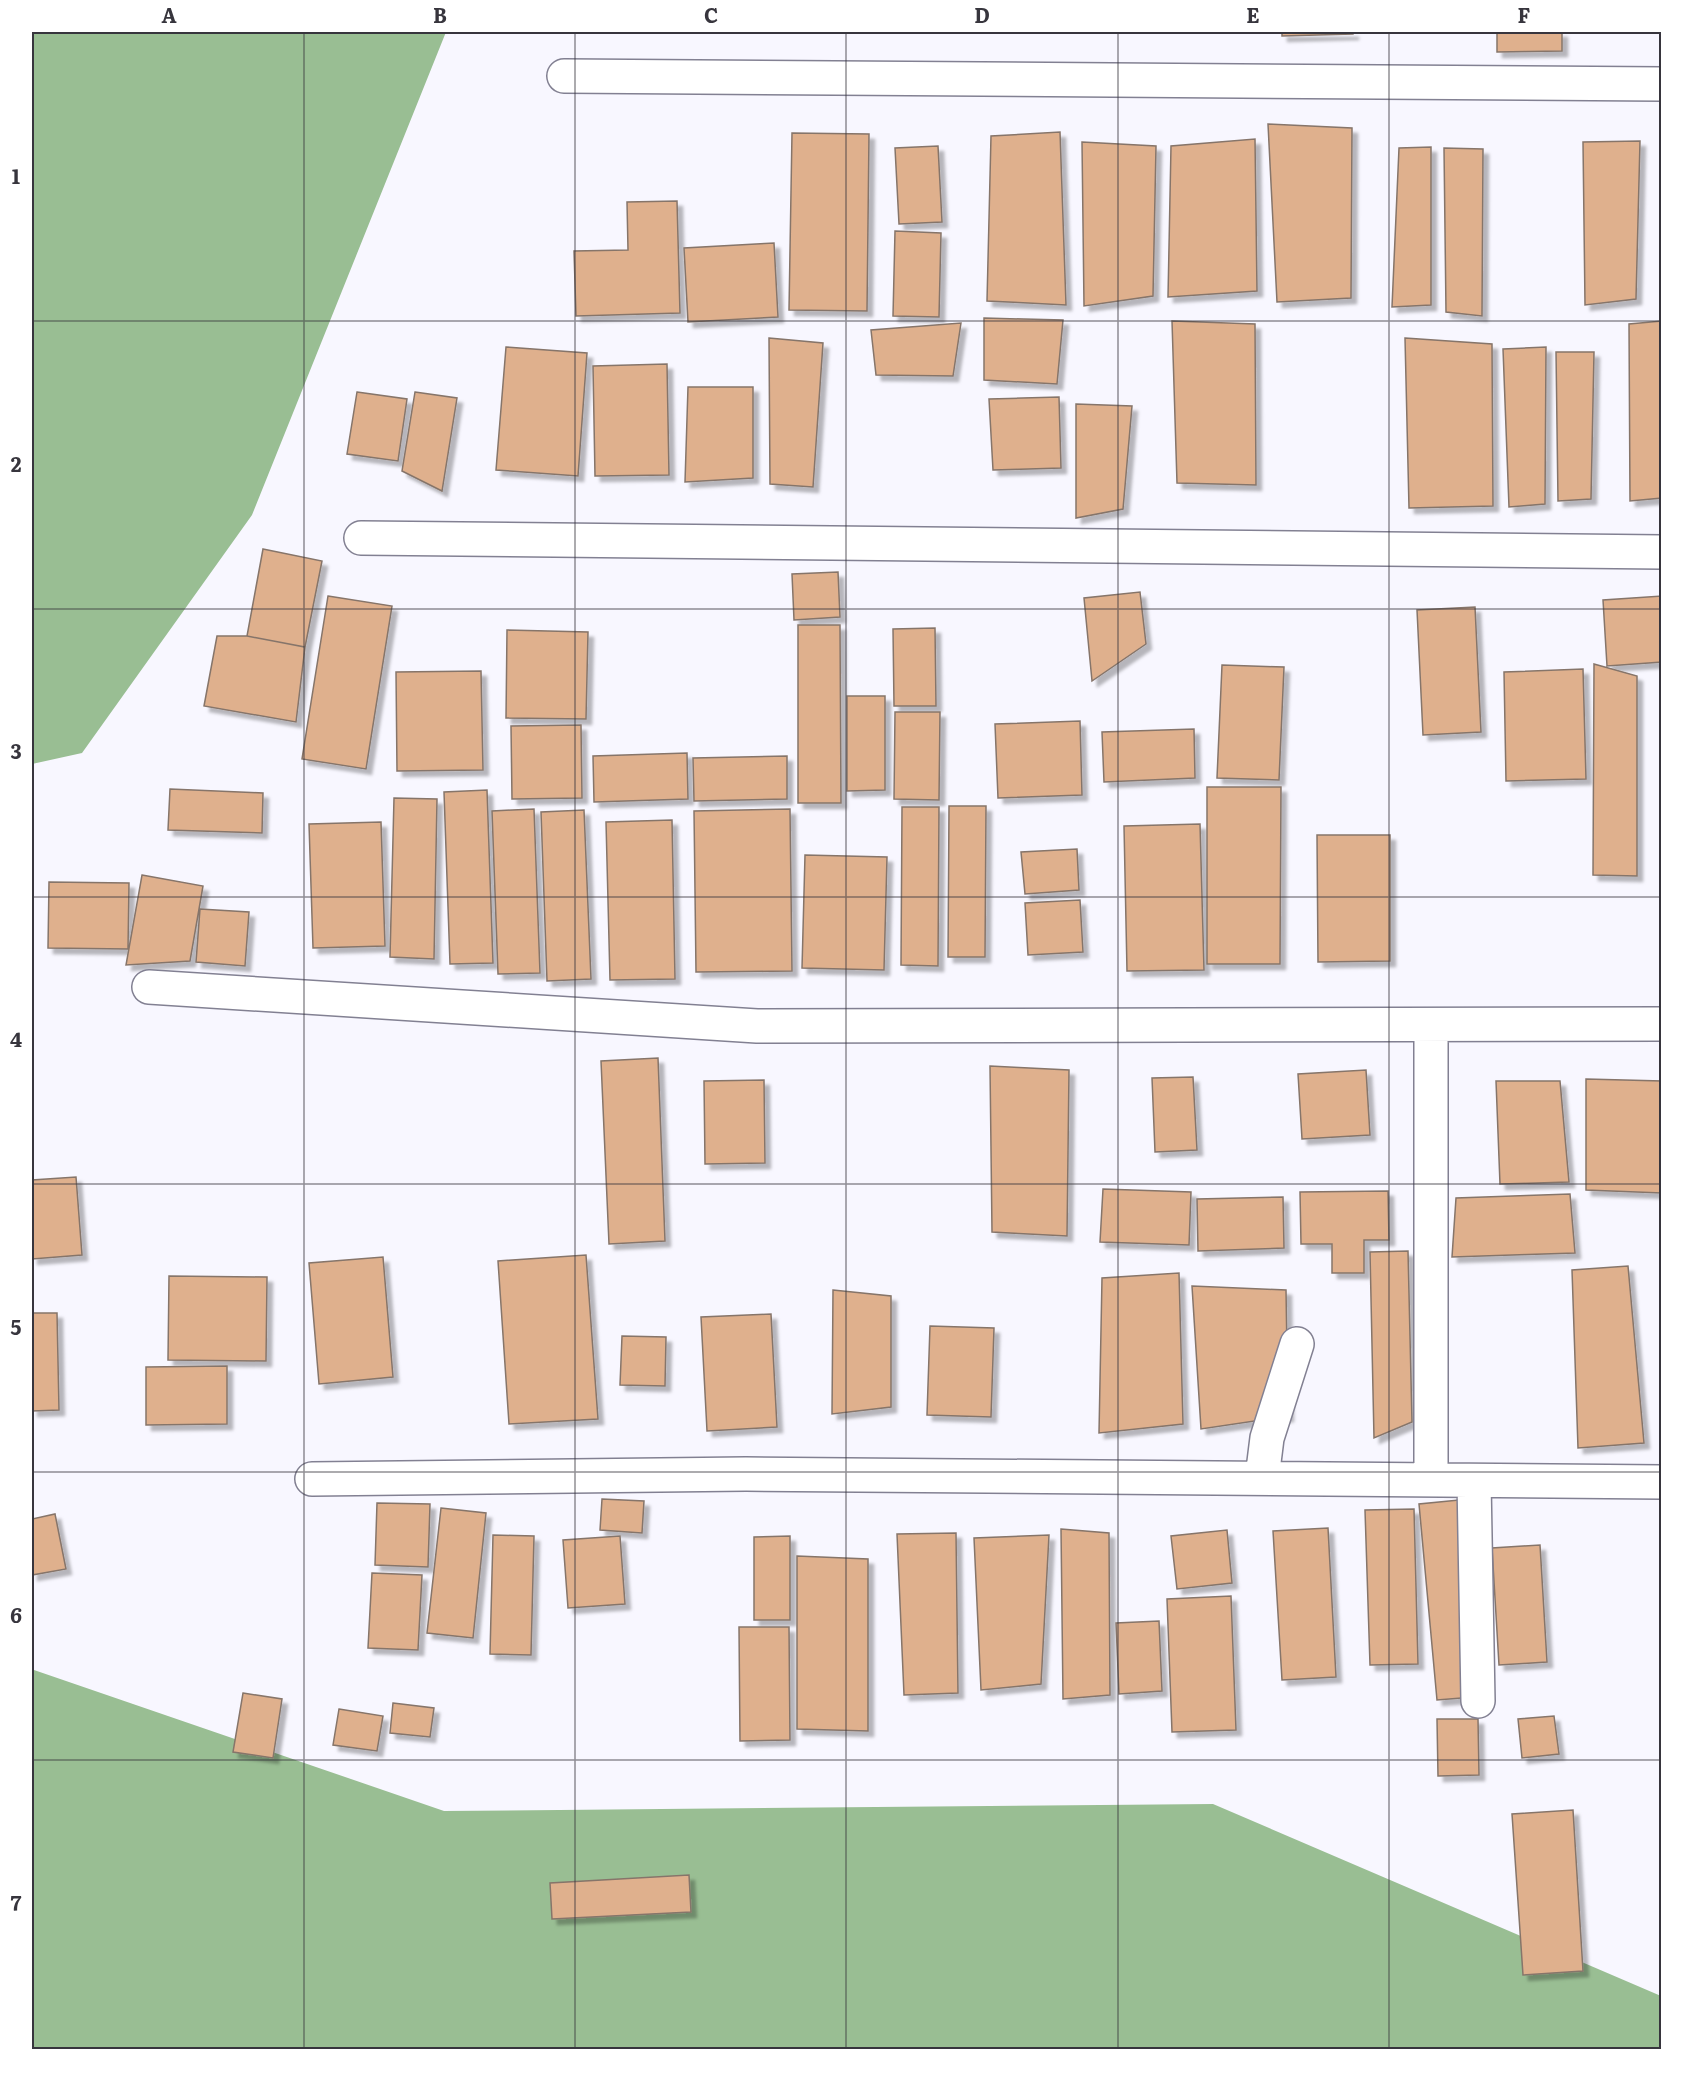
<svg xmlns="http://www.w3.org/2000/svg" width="1693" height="2081" viewBox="0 0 1693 2081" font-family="Literata,serif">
<defs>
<filter id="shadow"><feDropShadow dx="5.5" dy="5.5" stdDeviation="1.5" flood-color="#0004"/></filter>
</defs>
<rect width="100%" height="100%" fill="#f8f7ff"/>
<path fill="#99be93" d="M32,32H446L252,515L82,753L32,764Z
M32,1666L34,1670L444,1811L1213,1804L1661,1996V2049H32Z"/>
<path fill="#dfb08d" stroke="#86756a" stroke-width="1.5" filter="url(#shadow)" d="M1282,32H1353V34L1282,36Z
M1497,32H1562V51L1497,52Z
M1268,124L1352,128L1351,298L1277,302Z
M1060,132L1066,305L987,301L991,136Z
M792,133L869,134L867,311L789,310Z
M1255,139L1257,291L1168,297L1171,146Z
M1640,141L1636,299L1585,305L1583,142Z
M1082,142L1156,146L1153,296L1084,306Z
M938,146L942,222L899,224L895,148Z
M1431,147V305L1392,307L1399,148Z
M1444,148L1483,149L1482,316L1446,312Z
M677,201L680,313L576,316L574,251L628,250L627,202Z
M895,231L941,233L939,317L893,316Z
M774,243L778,317L688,322L684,248Z
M984,318L1063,320L1057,384L984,380Z
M1172,321L1255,324L1256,485L1177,483Z
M1662,321V498L1630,501L1629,324Z
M961,323L953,376L876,375L871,330Z
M769,338L823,343L813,487L770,484Z
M1405,338L1492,344L1493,506L1409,508Z
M506,347L587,353L578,476L496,470Z
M1546,347L1545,504L1509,507L1503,349Z
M1556,352H1594L1591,499L1558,501Z
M667,364L669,475L595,476L593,366Z
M688,387H753V478L685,482Z
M357,392L407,399L398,461L347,454Z
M415,392L457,398L442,491L402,471Z
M1059,397L1061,468L993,470L989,399Z
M1076,404L1132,406L1123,509L1076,518Z
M263,549L322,561L305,647L247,636Z
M838,572L840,617L794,620L792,574Z
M1140,592L1146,644L1092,681L1084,598Z
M328,596L392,606L366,769L302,759Z
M1662,596V662L1607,666L1603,600Z
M1475,607L1481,732L1423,735L1417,610Z
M798,625H840L841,803H798Z
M935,628L936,706H894L893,629Z
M507,630L588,632L586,719L506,718Z
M217,636H247L305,647L296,722L204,706Z
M1594,664L1637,676V876L1593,875Z
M1222,665L1284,667L1279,780L1217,778Z
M1583,669L1586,779L1506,781L1504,672Z
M481,671L483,770L397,771L396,672Z
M847,696H885V790L847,791Z
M895,712H940L939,800L894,799Z
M1080,721L1082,795L998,798L995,724Z
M581,725L582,798L512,799L511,726Z
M1194,729L1195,778L1104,782L1102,732Z
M687,753L688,799L594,802L593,756Z
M787,756V799L694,801L693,758Z
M1207,787H1281L1280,964H1207Z
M170,789L263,793L262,833L168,830Z
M487,790L493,963L450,964L444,792Z
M394,798L437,799L434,959L390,957Z
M949,806H986L985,957H948Z
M902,807H939L938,966L901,965Z
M534,809L540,973L498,974L492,811Z
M790,809L792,971L696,972L694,811Z
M584,810L591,979L547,981L541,812Z
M672,820L675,979L610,980L606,822Z
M381,822L385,946L313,948L309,824Z
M1200,824L1204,970L1127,971L1124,826Z
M1317,835H1390V961L1318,962Z
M1077,849L1079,890L1025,894L1021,852Z
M805,855L887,857L884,970L802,968Z
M142,875L203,886L190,961L126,965Z
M49,882L129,883L128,949L48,948Z
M1080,900L1083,952L1028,955L1025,903Z
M200,909L249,912L245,966L196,962Z
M658,1058L665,1241L609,1244L601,1061Z
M990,1066L1069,1070L1067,1236L992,1232Z
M1366,1070L1370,1135L1302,1139L1298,1074Z
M1193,1077L1197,1150L1155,1152L1152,1078Z
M1586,1079L1662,1081V1193L1586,1190Z
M764,1080L765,1163L705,1164L704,1081Z
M1496,1081H1560L1569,1182L1500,1184Z
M76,1177L82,1255L32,1259V1180Z
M1103,1189L1191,1192L1189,1245L1100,1242Z
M1388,1191L1389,1240H1364V1273H1332V1244H1301L1300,1192Z
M1570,1194L1575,1253L1452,1257L1456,1198Z
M1283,1197L1284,1248L1198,1251L1197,1199Z
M1408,1251L1412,1422L1374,1438L1370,1252Z
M586,1255L598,1419L509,1424L498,1261Z
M383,1257L393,1377L319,1384L309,1263Z
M1628,1266L1644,1443L1578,1448L1572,1270Z
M1179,1273L1183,1424L1099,1433L1102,1278Z
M169,1276L267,1277L266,1361L168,1360Z
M1192,1286L1286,1290L1288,1416L1201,1429Z
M833,1290L891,1296V1407L832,1414Z
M32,1313H57L59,1410L32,1411Z
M771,1314L777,1427L707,1431L701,1317Z
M930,1326L994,1328L991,1417L927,1415Z
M622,1336L666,1337L665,1386L620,1385Z
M227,1366V1424L146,1425V1367Z
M602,1499L644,1501L642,1533L600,1530Z
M1469,1499L1486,1696L1437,1700L1419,1504Z
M377,1503L430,1504L428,1567L375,1565Z
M441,1508L486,1513L473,1638L427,1633Z
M1414,1509L1418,1664L1370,1665L1365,1510Z
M55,1514L66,1569L32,1575V1519Z
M1328,1528L1336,1677L1282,1680L1273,1531Z
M1061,1529L1109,1533L1110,1695L1063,1699Z
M1227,1530L1232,1583L1177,1589L1171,1536Z
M956,1533L958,1693L904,1695L897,1534Z
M493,1535L534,1536L531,1655L490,1654Z
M1049,1535L1041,1684L981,1690L974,1538Z
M620,1536L625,1604L568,1608L563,1540Z
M790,1536V1620H754V1537Z
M1540,1545L1547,1662L1499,1665L1492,1548Z
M797,1556L868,1559V1731L797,1729Z
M372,1573L422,1575L418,1650L368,1648Z
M1231,1596L1236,1730L1172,1732L1167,1599Z
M1159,1621L1162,1691L1119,1694L1116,1623Z
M739,1627H789L790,1740L740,1741Z
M243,1693L282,1699L273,1758L233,1752Z
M393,1703L434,1708L430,1737L390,1733Z
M339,1709L383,1716L377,1751L333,1745Z
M1554,1716L1559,1754L1522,1758L1518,1719Z
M1437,1719H1478L1479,1775L1438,1776Z
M1573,1810L1583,1971L1523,1975L1512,1814Z
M689,1875L691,1912L552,1919L550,1883Z"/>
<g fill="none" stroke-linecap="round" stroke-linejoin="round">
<g stroke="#828092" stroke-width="36">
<path id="minor" d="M564,76L1662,84
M361,538L1662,552
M149,987L757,1026L1662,1024
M1431,1026V1480
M1262,1478L1267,1438L1297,1344
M312,1479L746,1474L1662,1482
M1474,1481L1478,1701"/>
</g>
<use href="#minor" stroke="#fff" stroke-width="33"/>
</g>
<path fill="none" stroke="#37353d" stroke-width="1.5" stroke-opacity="0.55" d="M304,32V2050M575,32V2050M846,32V2050M1118,32V2050M1389,32V2050M32,321H1662M32,609H1662M32,897H1662M32,1184H1662M32,1472H1662M32,1760H1662"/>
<rect width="1693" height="2081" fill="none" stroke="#ffffff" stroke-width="66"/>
<rect x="33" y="33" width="1627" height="2015" fill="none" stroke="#37353d" stroke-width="2"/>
<g font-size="20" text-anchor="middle" font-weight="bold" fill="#37353d">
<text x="169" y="23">A</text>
<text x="440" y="23">B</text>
<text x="711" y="23">C</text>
<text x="982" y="23">D</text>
<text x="1253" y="23">E</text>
<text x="1524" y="23">F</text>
<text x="16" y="184">1</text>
<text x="16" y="472">2</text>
<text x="16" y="759">3</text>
<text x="16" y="1047">4</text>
<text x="16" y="1335">5</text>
<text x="16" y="1623">6</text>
<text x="16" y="1911">7</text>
</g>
</svg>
